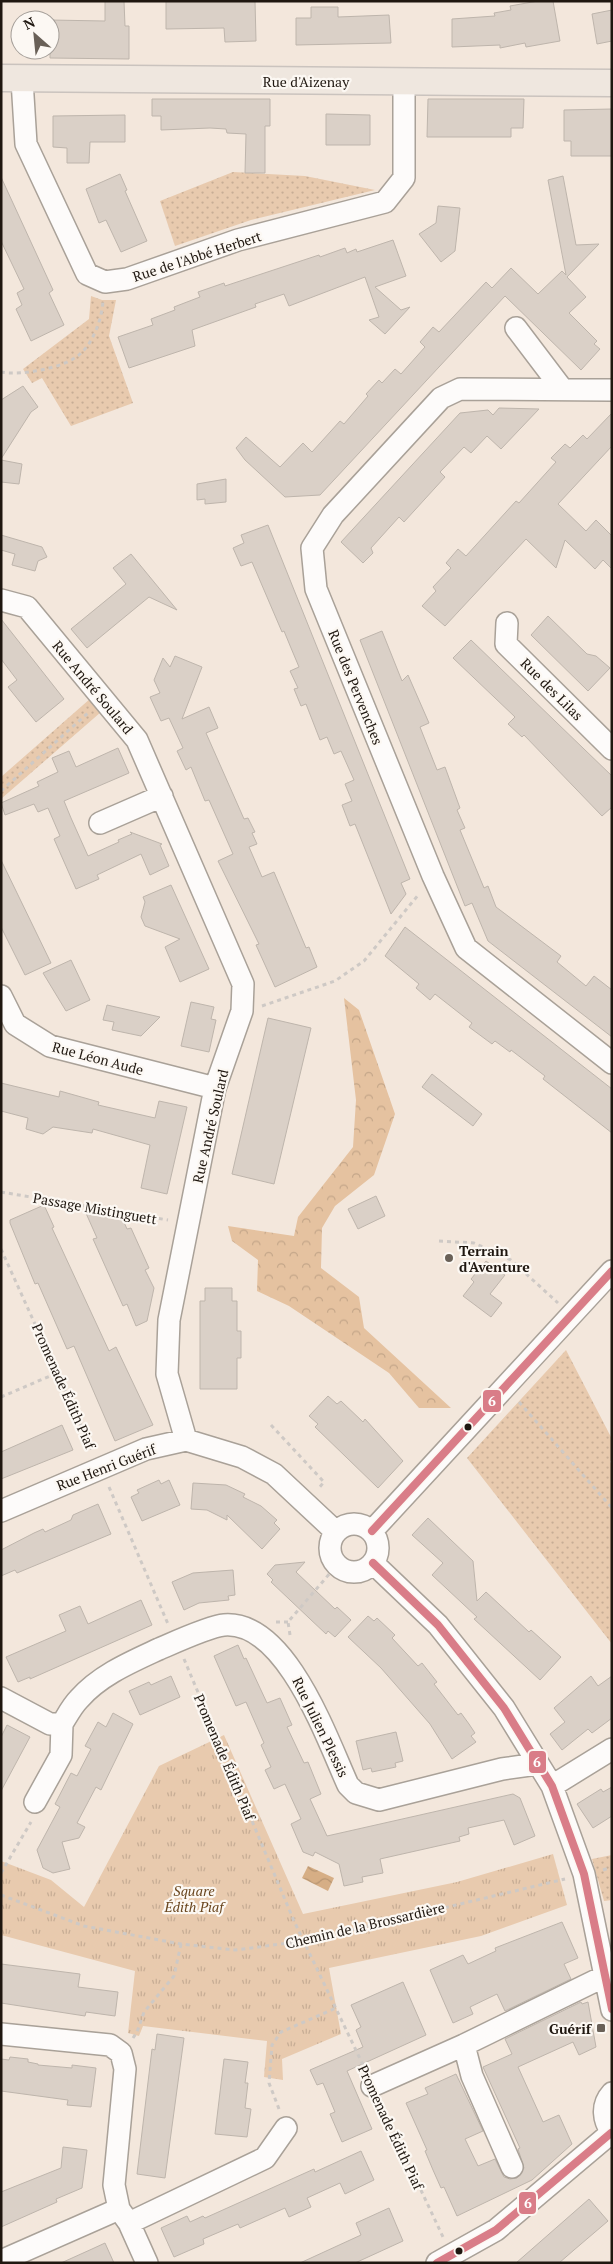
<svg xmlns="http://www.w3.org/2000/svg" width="613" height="2264" viewBox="0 0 613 2264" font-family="'PT Serif',serif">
<defs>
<pattern id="grass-dots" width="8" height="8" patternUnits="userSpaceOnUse" patternTransform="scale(1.25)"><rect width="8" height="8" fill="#e8caae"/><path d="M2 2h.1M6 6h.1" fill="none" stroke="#c7ad95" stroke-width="1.8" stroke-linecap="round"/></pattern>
<pattern id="forest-crowns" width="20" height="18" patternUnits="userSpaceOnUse" patternTransform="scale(1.25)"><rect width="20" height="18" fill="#e5c2a0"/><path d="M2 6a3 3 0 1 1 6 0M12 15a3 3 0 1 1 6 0" fill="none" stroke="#c4a689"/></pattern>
<pattern id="park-tufts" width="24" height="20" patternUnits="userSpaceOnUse" patternTransform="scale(1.25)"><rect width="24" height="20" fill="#e8caae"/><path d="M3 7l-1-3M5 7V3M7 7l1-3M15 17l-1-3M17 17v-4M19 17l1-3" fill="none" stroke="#c7ad95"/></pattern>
<pattern id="water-waves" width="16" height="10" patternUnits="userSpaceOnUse" patternTransform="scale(1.25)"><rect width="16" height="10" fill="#d6ae85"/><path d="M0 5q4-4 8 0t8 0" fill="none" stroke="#b79572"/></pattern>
</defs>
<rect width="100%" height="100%" fill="#f3e7dc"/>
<path fill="url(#grass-dots)" d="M233,172L305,176L375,190L251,220L175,246L160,201Z
M91,296L102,300H116L109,336L133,403L71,426L42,378L32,383L23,369L89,319Z
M91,698L101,712L1,799V777Z
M566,1350L612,1439V1460L610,1461L612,1466V1644L467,1458Z
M612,1855V1900L604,1901L592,1859Z"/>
<path fill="url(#forest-crowns)" d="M344,998L359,1010L395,1114L374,1175L335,1206L322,1228L321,1268L359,1297L364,1328L451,1408H419L389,1373L289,1306L257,1291L258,1260L232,1241L228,1226L294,1236L298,1217L353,1147L356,1100Z"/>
<path fill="url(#park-tufts)" d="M224,1735L303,1914L457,1882L553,1854L567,1905L481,1936L329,1968L341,2034L282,2059L283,2080L264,2077L267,2041L143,2026L139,2036L128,2033L135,1971L1,1935V1861L51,1880L84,1907L159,1766Z"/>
<path fill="url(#water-waves)" d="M308,1866L334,1878L328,1891L302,1878Z"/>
<path fill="#dad0c7" stroke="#beb5ac" d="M105,1H124L125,26H129V59L50,58V20L105,21Z
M166,1H255L256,41L225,42L224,28L166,29Z
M538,1H553L560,41L526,47L525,43L500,48V45L452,47V19L495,16L494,13L511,10L510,6Z
M311,7H338V17L389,15L391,43L296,45V18H311Z
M612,10V41L597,44L592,14Z
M152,99H270V126H265V173H245L246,134L227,133L226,129L210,128L161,130V116H152Z
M428,99H524L523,128H511V137H427Z
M612,109V156H571V141H564V110Z
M326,114L370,115V145H326Z
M125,115V142H90L89,163H67V148L53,147V116Z
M120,174L127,190L125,191L147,241L121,252L106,220L99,223L86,189Z
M563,176L576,245L599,244L567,277L586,297L569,313L597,341L594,344L600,349L581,370L505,296L320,495L285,497L245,460L236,448L246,437L280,467L303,443L312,452L340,421L344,424L368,396L366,394L379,380L382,383L395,369L401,374L425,347L420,342L433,327L439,332L486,282L492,288L511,268L538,294L562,271L566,275L548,180Z
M1,177L53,290L49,293L64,325L31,341L16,309L22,305L17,293L24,289L1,241Z
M438,206L460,208L455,251L441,262L419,234L436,223Z
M393,240L406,276L375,287L401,310L410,307L385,334L369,320L379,317L365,277L289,306L284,294L255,304L256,307L192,330L195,346L129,368L118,337L153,325L151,319L175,310L174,307L200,297L198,292L224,283L225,286L319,255L320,257L345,248L347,253L356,249L357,252Z
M23,386L38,407L31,412L1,459V400Z
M499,408L539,409L501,449L487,436L471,453L464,447L440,472L445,477L404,522L399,517L371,548L373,553L363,563L341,542L460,413L488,410L493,415Z
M612,413V446L558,504L586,531L596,520L612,536V569L603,560L595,569L565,540L556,568L526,539L445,626L422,606L436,591L433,587L451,568L446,563L458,549L466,556L516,501L519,503L556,462L551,458L565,444L570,448L583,435L587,439Z
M1,460L22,464L19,484L1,482Z
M226,479V502L205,504V499L197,500V484Z
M268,525L410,879L401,883L406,894L391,914L355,824L350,826L342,805L352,801L345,784L354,780L341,751L334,754L327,737L320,740L306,704L301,706L294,689L298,688L290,671L299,667L291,648L284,631L282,632L252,562L241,566L233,548L244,543L241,535Z
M1,535L42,547L47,557L38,561L35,571L12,565L15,554L1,550Z
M131,554L177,610L149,597L87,648L71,629L126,584L113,568Z
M548,616L587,654L596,656L610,668L588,691L531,635Z
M1,619L64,699L36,722L8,687L17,680L1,659Z
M382,631L402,681L408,675L429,723L420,727L437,770L445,767L460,808L457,810L465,828L460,830L484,888L488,886L496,907L561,956L557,962L586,986L594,976L612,990V1037L488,941L472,903L465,906L360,640Z
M471,640L612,776V807L602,816L524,735L522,737L508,724L515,717L453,658Z
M175,656L202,667L182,719L209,707L218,728L206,733L244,819L248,818L255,832L252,833L257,844L249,847L262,877L274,872L306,948L309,947L317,967L275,987L256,945L259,944L218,861L233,854L209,800L205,801L191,767L186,770L177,751L183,748L169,718L161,721L150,697L160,693L154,680L163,658L170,667Z
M118,748L129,773L64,801L71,818L88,856L119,842L118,840L132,834L130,832L162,844L160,845L169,866L150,875L141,854L97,875L99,879L76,889L54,839L60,836L48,808L38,812L34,804L5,815L1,803L39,786L37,782L58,772L52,758L69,751L76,767Z
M1,860L51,963L25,975L1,927Z
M171,885L209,969L180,982L165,947L180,939L145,926L141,917L145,902L143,897Z
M405,927L612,1089V1133L543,1079L545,1076L511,1050L510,1052L495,1041L492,1044L469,1027L472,1023L435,994L430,1000L416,988L419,984L385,956Z
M71,960L90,1000L66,1011L43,973Z
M191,1002L214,1007L211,1019L216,1020L209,1052L181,1046Z
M107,1005L160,1017L141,1036L112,1030L114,1022L103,1020Z
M268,1018L311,1028L274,1184L232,1174Z
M432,1074L482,1114L473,1126L422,1087Z
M1,1083L59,1097L60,1091L99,1102L98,1105L155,1118L159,1101L187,1107L167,1194L141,1188L150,1145L93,1129L92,1133L53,1127L43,1134L26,1129L28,1118L1,1111Z
M376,1196L385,1216L358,1229L348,1209Z
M44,1205L54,1227L52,1228L109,1351L116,1347L153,1425L115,1441L74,1346L67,1349L38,1283L35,1284L10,1223V1220Z
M85,1211L123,1220L127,1229L131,1228L149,1268L145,1270L154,1288L147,1321L136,1326L127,1304L123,1306L93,1239L97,1238Z
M486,1261L505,1275L490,1294L502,1303L491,1317L463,1296L474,1282L471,1279Z
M205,1288H232V1301H237V1331H241V1358H237V1389H200V1301H205Z
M328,1396L337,1404L341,1401L363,1422L365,1419L403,1461L378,1488L315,1427L318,1424L309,1416Z
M62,1425L73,1450L1,1479V1452Z
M159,1480L161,1484L169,1480L180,1505L142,1521L131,1497L139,1493L137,1490Z
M193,1483L226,1485L245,1494L243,1497L261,1506L277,1520L274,1523L280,1529L262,1549L227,1515V1520L207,1510L191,1509Z
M98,1504L111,1534L17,1573L15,1570L1,1576V1550L34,1533L43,1529L45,1532L71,1520L73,1515Z
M428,1518L473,1561L477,1601L486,1592L529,1632L531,1630L561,1657L540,1680L474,1619L477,1617L432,1575L443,1563L412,1535Z
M305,1562L296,1572L335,1609L337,1607L351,1620L335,1637L328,1631L326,1634L309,1618L271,1582L273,1580L267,1574L275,1565Z
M233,1570L235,1595L228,1596L229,1600L199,1603L184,1610L172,1582L193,1573Z
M141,1600L152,1625L30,1679V1677L18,1682L6,1657L66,1631L59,1615L80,1606L88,1624Z
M368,1616L374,1621L377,1618L395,1635L392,1638L418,1666L422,1663L437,1682L434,1684L458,1715L461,1713L469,1724L475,1733L471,1736L476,1742L452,1759L430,1724L381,1668L348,1637Z
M238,1645L244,1659L246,1658L267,1703L280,1698L292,1725L287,1727L304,1763L308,1762L321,1794L310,1799L327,1836L513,1794L520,1798L535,1836L514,1845L504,1820L468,1828L469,1834L459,1837L460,1841L380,1859L383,1873L362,1877L363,1882L344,1886L339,1864L315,1852L313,1856L303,1852L291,1824L301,1819L285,1784L274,1789L265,1770L271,1767L261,1745L264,1743L246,1702L236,1706L214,1656Z
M171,1676L180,1697L140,1715L129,1691L149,1682L151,1685Z
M591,1676L598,1686L612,1676V1718L592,1733L588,1729L562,1750L550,1734L565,1722L554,1708Z
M113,1713L133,1724L101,1790L96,1787L77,1823L85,1827L79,1838L62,1842L70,1869L53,1873L43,1868L37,1850L60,1807L55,1804L71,1773L77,1776L91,1749L85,1746L98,1722L106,1727Z
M7,1725L30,1737L1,1791V1737Z
M396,1732L403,1761L395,1763L396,1767L372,1772L371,1768L363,1770L356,1741Z
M612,1787V1816L593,1828L577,1804L601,1789L603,1792Z
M562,1922L578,1958L564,1964L571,1979L505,2011L497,1994L470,2007L473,2014L453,2023L430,1970L463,1955L468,1964L496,1951L495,1948Z
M1,1964L80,1974L78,1987L118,1992L115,2016L86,2012L85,2016L1,2003Z
M403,1982L426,2035L347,2071L372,2129L342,2142L330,2114L335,2112L323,2083L317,2085L310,2070L363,2047L356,2030L361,2027L351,2005Z
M581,2002L582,2004L588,2002L596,2047L579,2055L573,2042L518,2067L543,2122L559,2115L572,2144L532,2180L457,2216L444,2187L441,2188L433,2170L425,2151L427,2150L406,2103L428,2094L425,2088L456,2074L483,2131L465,2139L478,2166L495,2159L504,2177L510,2179L517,2178L524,2168L518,2149L520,2148L483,2067L512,2054L505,2039Z
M157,2034L184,2038L165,2178L137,2174L152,2049L155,2050Z
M10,2057L28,2059V2062L38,2064V2065L72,2068V2065L96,2068L91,2107L67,2105L68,2100L1,2091V2059L9,2060Z
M224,2059L248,2062L245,2083H248L245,2108L251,2109L247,2137L215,2134Z
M63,2147L87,2150L82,2188L56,2199L57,2202L1,2227V2192L61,2168Z
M361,2151L374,2180L345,2194L340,2183L307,2198L311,2207L289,2217L285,2208L240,2228L238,2224L203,2239L204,2244L174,2257L161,2228L187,2216L190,2222L203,2216L205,2218L314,2169L315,2172Z
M589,2199L608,2221L574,2250L559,2263H516Z
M389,2208L403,2241L355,2263H300L361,2235L356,2223Z
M105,2243L114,2263H61L92,2249Z"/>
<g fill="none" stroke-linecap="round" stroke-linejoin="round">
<g stroke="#a9a198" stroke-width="24">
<path id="minor" d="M22,80L26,144L87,274L105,282L127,279L238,240L385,202L404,178V82
M516,328L563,390
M612,390L460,389L441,398L333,515L312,548L316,589L433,876L466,948L612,1063
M1,600L27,607L137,740L243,984L242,1011L215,1088L169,1320L167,1374L186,1440
M507,623L506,644L612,749
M100,823L162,796
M1,996L15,1024L50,1046L215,1088
M1,1511L146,1449L186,1440L242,1457L274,1474L336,1532
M330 1548a24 24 0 1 1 48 0a24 24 0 1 1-48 0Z
M372,1531L612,1271
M373,1563L438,1625L504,1708L552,1786L584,1874L612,2010
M1,1698L50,1724H62C67,1716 72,1706 79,1699C100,1675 131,1662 159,1649C173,1643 210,1626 224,1625C286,1620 327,1739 348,1785L356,1793L379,1800L502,1769L537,1764
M552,1786L612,1749
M35,1802L61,1755L62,1724
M1,2034L110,2045L121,2053L125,2069L114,2185L119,2209L129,2223L147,2263
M464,2045L472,2076L512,2167
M372,2086L464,2045L605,1976
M612,2093C601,2105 603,2120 612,2133
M129,2223L265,2158L286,2128
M1,2261L119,2209
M437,2263L496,2230L611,2133"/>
</g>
<g stroke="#cac3be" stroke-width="29">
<path id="major" d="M1,78L612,83"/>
</g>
<path stroke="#cec9c5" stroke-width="3" stroke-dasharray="4 4" stroke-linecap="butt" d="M1,372C21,376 65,368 80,354C93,343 102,319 103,301
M1,791L88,713
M262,1006L335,981L364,961L419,894
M1,1192L168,1220
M439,1241L474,1243L511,1260L558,1303
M1,1249L92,1450
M1,1397L57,1373
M519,1402L612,1508
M271,1425L324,1482L318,1489
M109,1487L168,1624
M276,1622H288
M290,1635L288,1622L337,1565
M184,1659L294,1921L364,2067
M603,1870L612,1867
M1,1873L31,1822
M1,1895L84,1926L181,1944L235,1950L305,1941L565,1879
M133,2038L137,2032L144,2012L174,1976L181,1944
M380,2103L443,2237
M279,2109L269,2083L272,2045L281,2032L336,2008"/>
<use href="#minor" stroke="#fdfbfa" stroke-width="21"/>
<use href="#major" stroke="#efe7df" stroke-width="26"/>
<g stroke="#fcf8f3" stroke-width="11">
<path id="bus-1" d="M372,1531L612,1271
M373,1563L438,1625L504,1708L552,1786L584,1874L612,2009
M437,2263L496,2230L611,2133"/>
</g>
<use href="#bus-1" stroke="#d97d88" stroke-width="8"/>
</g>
<g fill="#696057" stroke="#fcf8f3" stroke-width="2">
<circle cx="449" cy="1258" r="5"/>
<rect x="596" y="2023" width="10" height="10" rx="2.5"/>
</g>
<g fill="#1f1710" stroke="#fcf8f3" stroke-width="2">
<circle cx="468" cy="1427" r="4.5"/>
<circle cx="459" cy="2251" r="4.5"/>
</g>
<g text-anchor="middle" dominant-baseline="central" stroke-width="4.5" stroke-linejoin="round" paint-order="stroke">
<g font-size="14" fill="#1f1710" stroke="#fcf8f3">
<text x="306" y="81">Rue d'Aizenay</text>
<text transform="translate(197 256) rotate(-18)">Rue de l'Abbé Herbert</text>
<text transform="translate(93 687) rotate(50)">Rue André Soulard</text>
<text transform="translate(356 687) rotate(68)">Rue des Pervenches</text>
<text transform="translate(552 689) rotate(45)">Rue des Lilas</text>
<text transform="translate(98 1058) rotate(15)">Rue Léon Aude</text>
<text transform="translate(210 1126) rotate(-77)">Rue André Soulard</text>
<text transform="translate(95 1208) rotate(10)">Passage Mistinguett</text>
<text transform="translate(64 1386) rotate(66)">Promenade Édith Piaf</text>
<text transform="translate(106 1467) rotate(-21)">Rue Henri Guérif</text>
<text transform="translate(321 1727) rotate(64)">Rue Julien Plessis</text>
<text transform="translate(225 1757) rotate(67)">Promenade Édith Piaf</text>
<text transform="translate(365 1925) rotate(-13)">Chemin de la Brossardière</text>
<text transform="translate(391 2127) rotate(65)">Promenade Édith Piaf</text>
</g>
<g font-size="14" font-weight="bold" fill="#1f1710" stroke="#fcf8f3" text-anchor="start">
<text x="459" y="1250">Terrain<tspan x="459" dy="16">d'Aventure</tspan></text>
<text x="591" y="2028" text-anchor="end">Guérif</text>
</g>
<g font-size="14" font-style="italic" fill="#6a461e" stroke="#fcf8f3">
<text x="194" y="1890">Square<tspan x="194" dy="16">Édith Piaf</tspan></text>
</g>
</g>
<g stroke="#fcf8f3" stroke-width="2">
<rect x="482" y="1389" width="20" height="24" rx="5" fill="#d97d88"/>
<rect x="528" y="1750" width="19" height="24" rx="5" fill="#d97d88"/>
<rect x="518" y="2191" width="19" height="24" rx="5" fill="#d97d88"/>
</g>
<g font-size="14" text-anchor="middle" font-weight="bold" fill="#fff">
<text x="492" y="1406">6</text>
<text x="537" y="1767">6</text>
<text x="528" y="2208">6</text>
</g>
<rect width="613" height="2264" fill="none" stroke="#1f1710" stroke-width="5"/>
<g transform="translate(35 35) rotate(333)"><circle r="24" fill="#fcf8f3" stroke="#a49e98"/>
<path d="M0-4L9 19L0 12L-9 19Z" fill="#696057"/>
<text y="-8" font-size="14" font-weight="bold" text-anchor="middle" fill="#1f1710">N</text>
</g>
</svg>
